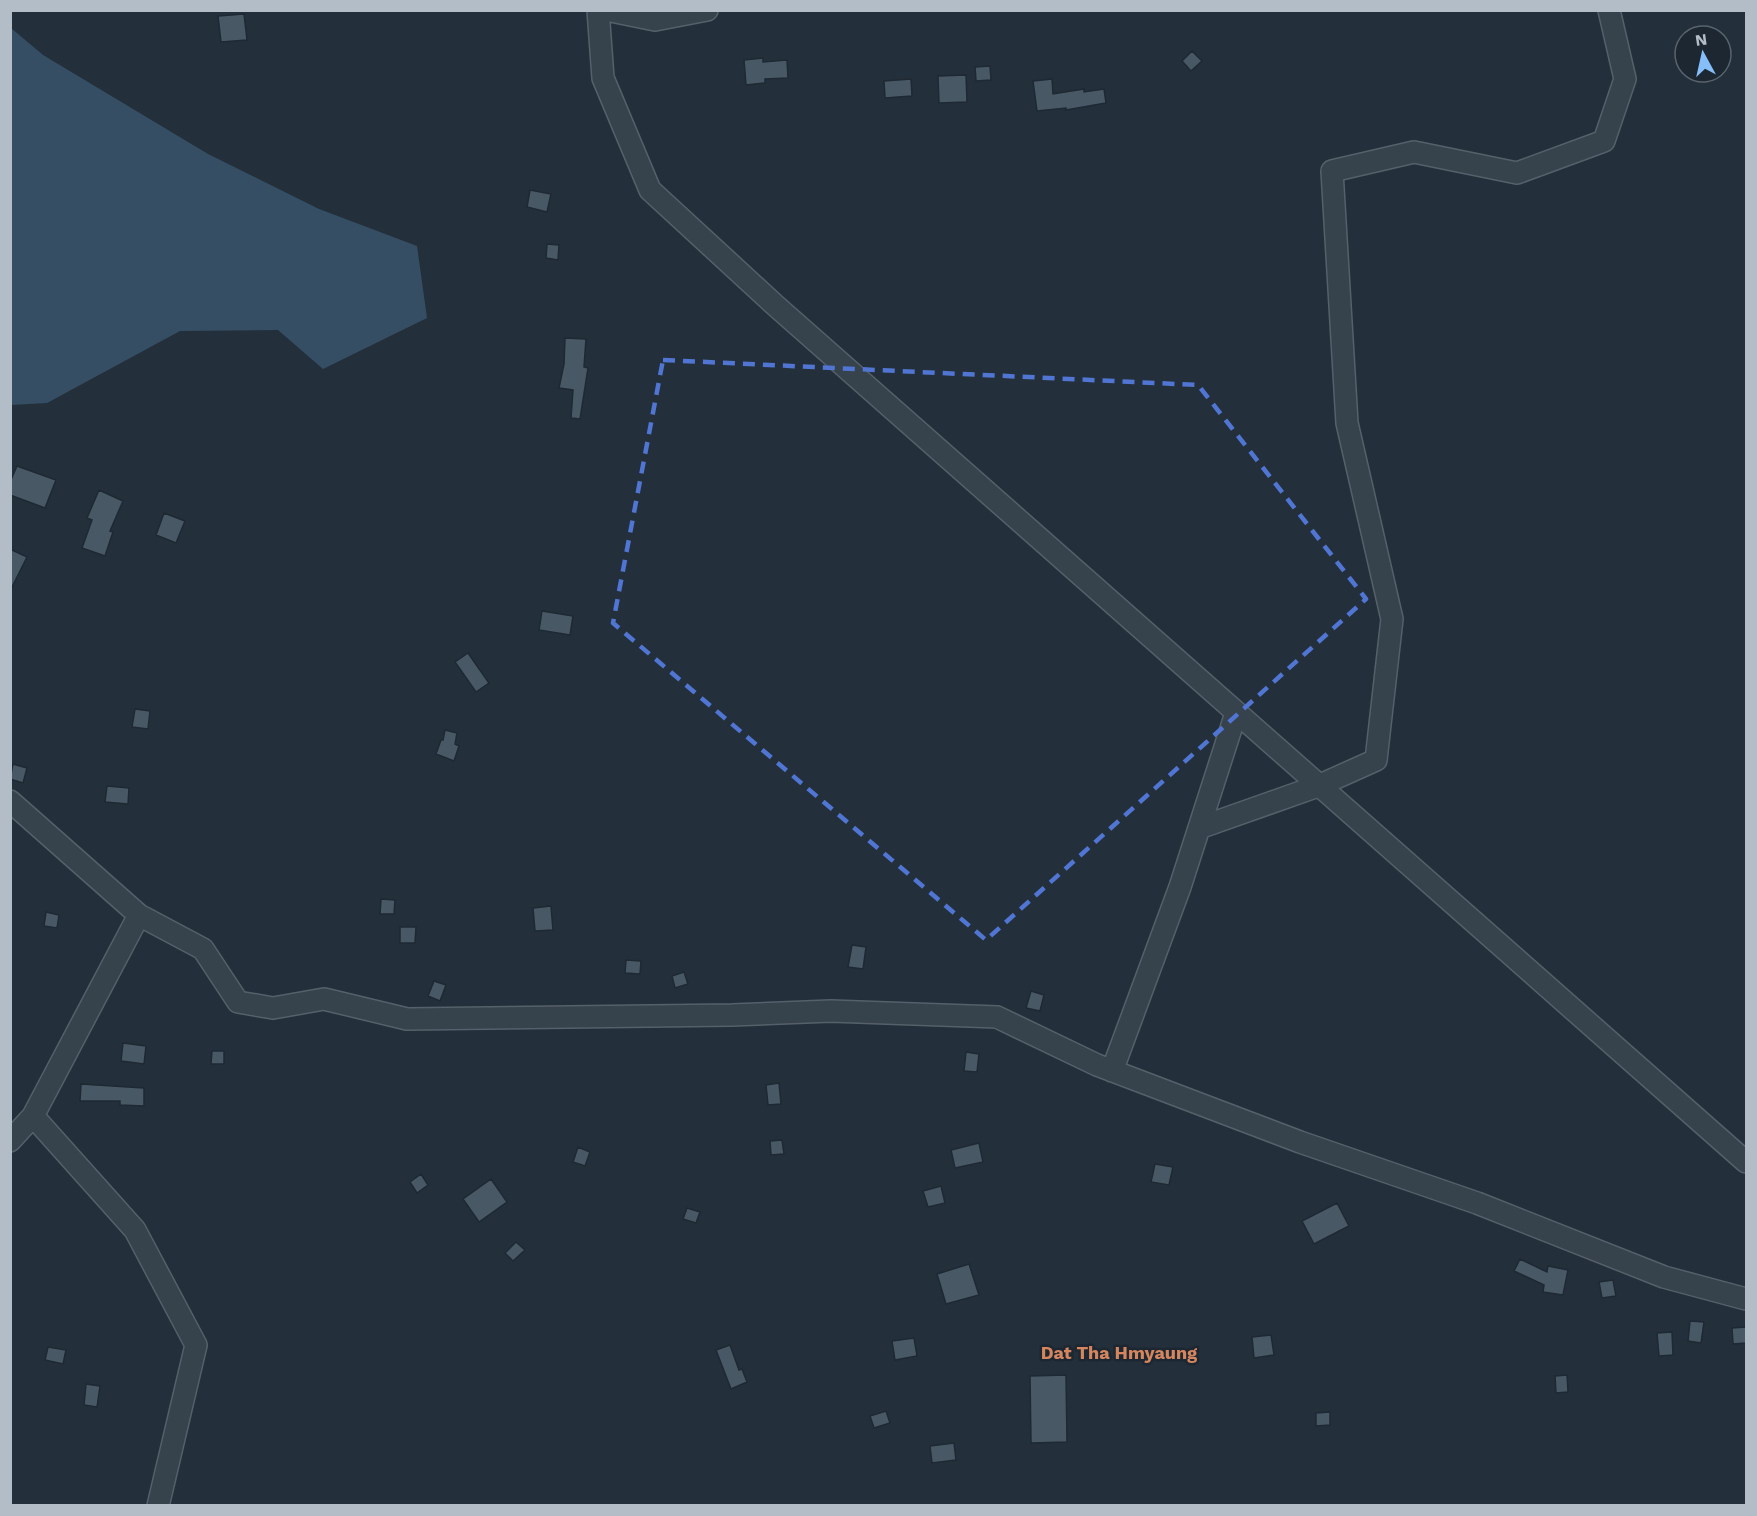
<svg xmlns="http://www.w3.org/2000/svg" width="1757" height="1516" viewBox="0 0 1757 1516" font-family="'Work Sans',sans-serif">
<rect width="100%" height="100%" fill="#23303c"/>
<path fill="#364e63" d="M11,28L43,55L208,154L319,209L417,246L427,318L323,369L278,330L180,331L47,403L11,405Z"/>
<path fill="#485865" stroke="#1e2933" stroke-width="1.5" d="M244,14L247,40L221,42L218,16Z
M1192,51L1202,61L1191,71L1182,61Z
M763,58V62L787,60L788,78L765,79V83L746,85L744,60Z
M990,66L991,80L976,81L975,67Z
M966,75L967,102L939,103L938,76Z
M911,79L912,96L885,98L884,81Z
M1052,79L1053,94L1084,89V92L1104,89L1106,103L1066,110V108L1037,111L1033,81Z
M530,190L551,194L547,212L527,207Z
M547,244L559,245L558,260L546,258Z
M565,338L586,339L584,367L588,368L580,419L571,418L573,390L559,388L564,364Z
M17,466L56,480L45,508L10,495V482Z
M99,490L123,501L110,531L113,532L105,556L82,548L92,520L87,518Z
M164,513L185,521L176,543L156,535Z
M10,549L27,557L10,591Z
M542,611L573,616L570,635L539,630Z
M468,653L489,683L476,692L455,662Z
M135,709L150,711L148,729L132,727Z
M445,730L457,733L455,744L459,746L454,761L436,754L441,740H443Z
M13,764L27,768L23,783L10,779Z
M107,786L129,788L128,804L105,802Z
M381,899L395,900L394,914H380Z
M551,906L553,930L535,931L533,908Z
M46,912L59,915L57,928L44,926Z
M400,927H416L415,943H400Z
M852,945L866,947L863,969L848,967Z
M626,960L641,961L640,974L625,973Z
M684,972L688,984L675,988L672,976Z
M434,981L446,985L440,1001L428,996Z
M1031,991L1044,995L1040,1011L1026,1008Z
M123,1043L146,1046L144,1064L121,1061Z
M212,1051H224V1064H211Z
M966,1052L979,1054L977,1072L964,1071Z
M779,1083L781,1104L768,1105L766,1085Z
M81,1084L144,1088V1106L120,1105V1101H80Z
M782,1140L784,1154L771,1155L770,1141Z
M979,1143L983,1162L955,1168L951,1150Z
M578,1147L590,1152L585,1166L573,1162Z
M1155,1164L1173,1167L1169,1185L1151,1182Z
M421,1174L428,1185L417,1193L410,1182Z
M491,1179L507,1202L479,1222L463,1199Z
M941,1186L945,1203L928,1207L923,1191Z
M1337,1203L1349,1226L1314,1244L1302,1221Z
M687,1208L700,1212L696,1223L683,1219Z
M516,1242L525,1250L513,1261L505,1253Z
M1520,1259L1547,1272L1548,1266L1568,1270L1563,1295L1543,1292L1544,1285L1514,1271Z
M969,1264L979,1295L946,1304L937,1274Z
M1613,1280L1616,1296L1602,1298L1599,1282Z
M1690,1321L1704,1322L1701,1343L1688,1341Z
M1746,1327V1343L1733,1344L1732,1328Z
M1672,1332L1673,1355L1659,1356L1657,1333Z
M1271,1335L1274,1355L1254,1358L1252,1337Z
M914,1338L917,1356L895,1360L892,1341Z
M730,1345L739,1370L742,1369L747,1382L731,1389L716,1350Z
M48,1347L66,1350L63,1364L45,1360Z
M1066,1375L1067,1442L1031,1443L1030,1376Z
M1567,1375L1568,1392L1556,1393L1555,1376Z
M86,1384L100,1386L97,1407L84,1405Z
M886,1411L890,1423L874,1428L870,1416Z
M1330,1412V1425L1316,1426V1413Z
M954,1443L956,1460L932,1463L930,1446Z"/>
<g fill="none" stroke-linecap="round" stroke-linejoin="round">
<g stroke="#55606a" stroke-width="24">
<path id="minor" d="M598,10L603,78L650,190L776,306L1746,1162
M606,10L655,20L707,10
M10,801L139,915L33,1116L135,1230L196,1345L158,1506
M1199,828L1318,786L1376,760L1392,619L1347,423L1332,171L1414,152L1517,173L1604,141L1625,79L1609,10
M139,915L203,949L238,1002L273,1008L324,999L407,1019L732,1015L831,1011L997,1017L1097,1065L1300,1142L1477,1203L1664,1277L1746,1299
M1112,1071L1180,887L1236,713
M10,1141L33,1116"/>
</g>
<use href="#minor" stroke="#36424c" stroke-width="21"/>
</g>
<path fill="none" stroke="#5175d2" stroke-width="4.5" stroke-dasharray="12 8" stroke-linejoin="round" d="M663,360L1198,385L1366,599L986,940L613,623Z"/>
<g text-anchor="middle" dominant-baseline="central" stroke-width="5" stroke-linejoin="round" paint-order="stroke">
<g font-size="18" font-weight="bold" fill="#d5865f" stroke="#1c2731">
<text x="1119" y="1352">Dat Tha Hmyaung</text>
</g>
</g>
<rect width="1757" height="1516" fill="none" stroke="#b2bdc8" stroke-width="24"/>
<g transform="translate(1703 54) rotate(352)"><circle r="28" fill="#1c2731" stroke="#58636d" stroke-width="1.5"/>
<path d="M0-4.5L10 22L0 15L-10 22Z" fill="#86bef9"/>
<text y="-9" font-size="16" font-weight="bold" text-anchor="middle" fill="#b2bdc8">N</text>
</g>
</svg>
